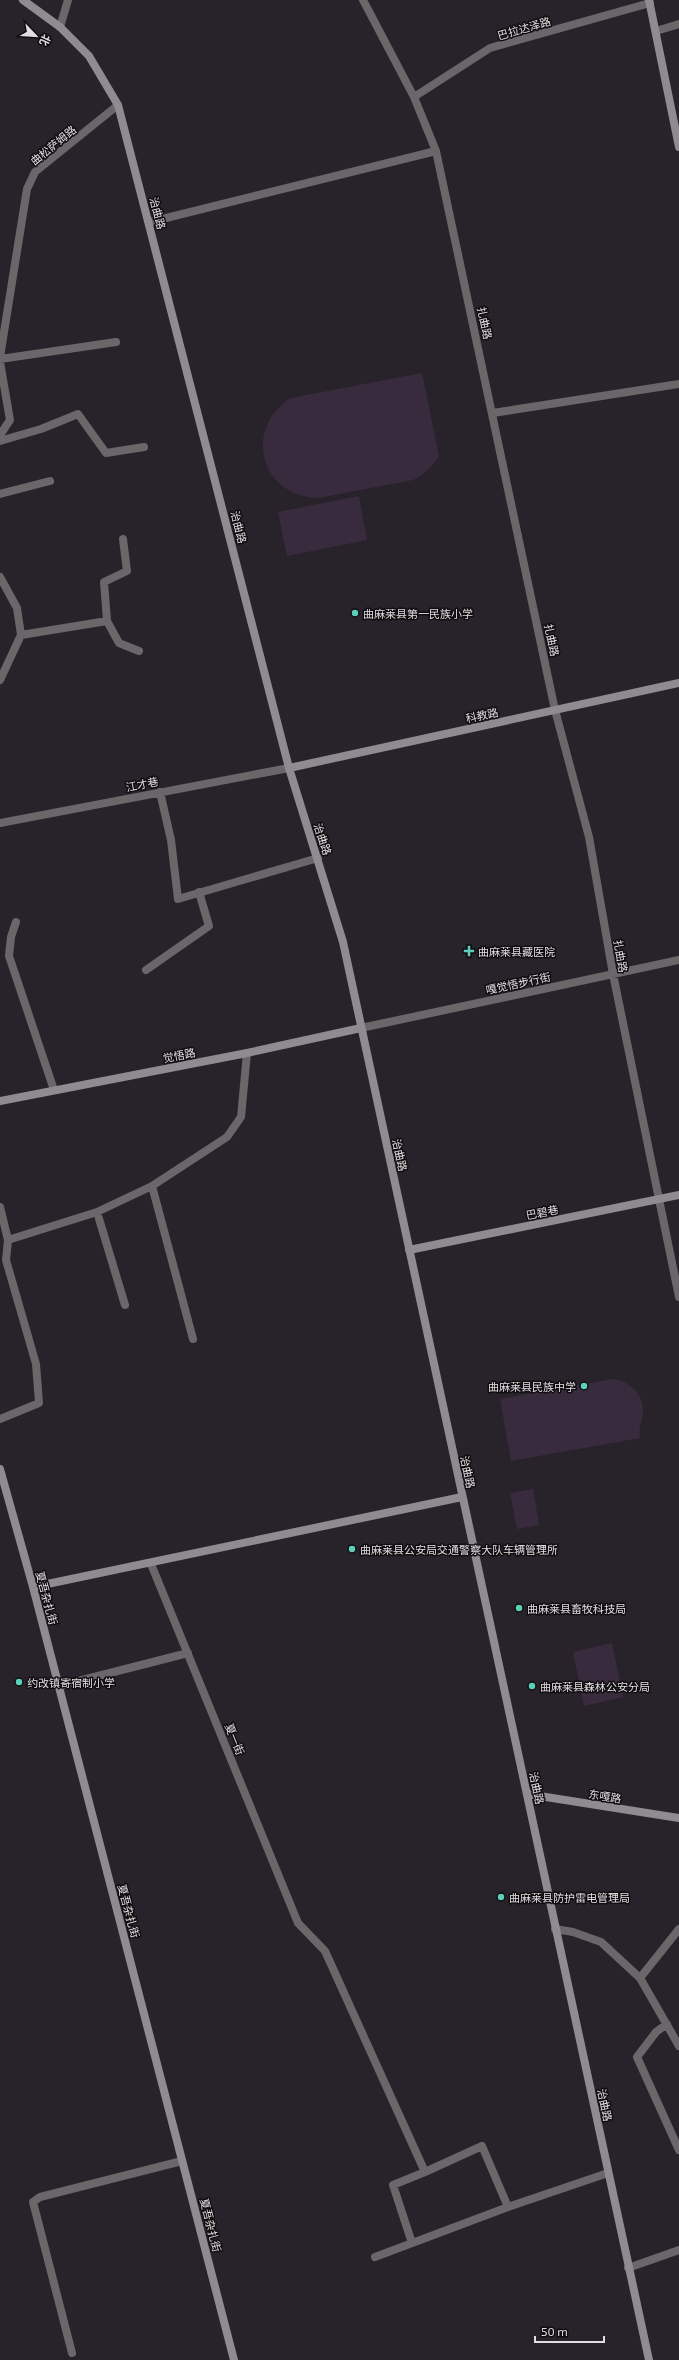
<svg xmlns="http://www.w3.org/2000/svg" width="679" height="2360" viewBox="0 0 679 2360" font-family="'Exo 2','Noto Sans SC',sans-serif">
<rect width="100%" height="100%" fill="#28232a"/>
<path fill="#392b3e" d="M422,373L439,456C432,467 424,474 413,480L318,498C261,497 242,429 291,398Z
M359,496L367,540L287,556L278,512Z
M613,1379C629,1381 643,1393 643,1410C643,1422 638,1425 640,1438L511,1461L500,1399Z
M533,1489L539,1525L517,1529L510,1493Z
M612,1643L623,1697L584,1706L573,1652Z"/>
<g fill="none" stroke-linecap="round" stroke-linejoin="round">
<path stroke="#69676a" stroke-width="8" d="M363,0L414,97L436,151L555,710L589,837L613,974L679,1297
M60,27L68,0
M656,31L679,24
M414,97L490,48L650,3
M150,222L436,151
M0,357L27,189L35,172L118,105
M0,359L116,342
M0,362L10,420L0,435
M493,413L679,384
M0,441L41,429L78,414L106,453L144,447
M0,494L50,481
M0,577L17,608L21,635L0,680
M107,621L119,643L139,651
M21,635L107,621L104,582L127,571L123,539
M160,792L171,840L178,899L318,858
M0,823L289,768
M16,922L11,937L9,956L54,1090
M146,970L209,926L199,892
M361,1028L679,960
M152,1186L193,1339
M0,1207L8,1240
M97,1212L125,1305
M0,1419L39,1403L36,1364L6,1260L8,1240L97,1212L152,1186L227,1137L241,1117L247,1053
M151,1564L298,1923L325,1951L425,2172L482,2146L508,2207L608,2173
M59,1686L188,1653
M555,1929L573,1932L601,1942L640,1978L679,2046
M640,1978L679,1929
M667,2024L656,2032L637,2057L679,2150
M412,2243L393,2185L425,2172
M375,2257L508,2207
M628,2268L679,2250
M72,2353L33,2202L40,2197L182,2161"/>
<path stroke="#8f8c91" stroke-width="8" d="M23,0L60,27L89,56L118,105L289,768L343,942L649,2360
M649,0L679,147
M289,768L679,683
M0,1101L247,1053L361,1028
M409,1250L679,1195
M0,1469L33,1587L234,2360
M33,1587L462,1497
M527,1794L679,1818"/>
</g>
<g fill="#5cceba" stroke="#100d10" stroke-width="1.5">
<circle cx="355" cy="613" r="4"/>
<path d="M467 945h4v4h4v4h-4v4h-4v-4h-4v-4h4z"/>
<circle cx="584" cy="1386" r="4"/>
<circle cx="352" cy="1549" r="4"/>
<circle cx="519" cy="1608" r="4"/>
<circle cx="19" cy="1682" r="4"/>
<circle cx="532" cy="1686" r="4"/>
<circle cx="501" cy="1897" r="4"/>
</g>
<g text-anchor="middle" dominant-baseline="central" stroke-width="3" stroke-linejoin="round" paint-order="stroke">
<g font-size="11" fill="#e1dee2" stroke="#100d10">
<text transform="translate(524 28) rotate(-16)">巴拉达泽路</text>
<text transform="translate(53 145) rotate(-39)">曲松萨姆路</text>
<text transform="translate(158 213) rotate(75)">治曲路</text>
<text transform="translate(485 323) rotate(78)">扎曲路</text>
<text transform="translate(239 527) rotate(76)">治曲路</text>
<text transform="translate(552 640) rotate(78)">扎曲路</text>
<text transform="translate(482 715) rotate(-12)">科教路</text>
<text transform="translate(142 784) rotate(-11)">江才巷</text>
<text transform="translate(323 839) rotate(72)">治曲路</text>
<text transform="translate(621 956) rotate(80)">扎曲路</text>
<text transform="translate(518 983) rotate(-12)">嘎觉悟步行街</text>
<text transform="translate(179 1055) rotate(-11)">觉悟路</text>
<text transform="translate(400 1155) rotate(78)">治曲路</text>
<text transform="translate(542 1212) rotate(-11)">巴碧巷</text>
<text transform="translate(468 1472) rotate(78)">治曲路</text>
<text transform="translate(47 1598) rotate(75)">夏吾杂扎街</text>
<text transform="translate(235 1739) rotate(68)">夏一街</text>
<text transform="translate(537 1788) rotate(78)">治曲路</text>
<text transform="translate(605 1796) rotate(9)">东嘎路</text>
<text transform="translate(129 1911) rotate(75)">夏吾杂扎街</text>
<text transform="translate(605 2105) rotate(78)">治曲路</text>
<text transform="translate(211 2225) rotate(76)">夏吾杂扎街</text>
</g>
<g font-size="11" fill="#e1dee2" stroke="#100d10" text-anchor="start">
<text x="363" y="613">曲麻莱县第一民族小学</text>
<text x="478" y="951">曲麻莱县藏医院</text>
<text x="576" y="1386" text-anchor="end">曲麻莱县民族中学</text>
<text x="360" y="1549">曲麻莱县公安局交通警察大队车辆管理所</text>
<text x="527" y="1608">曲麻莱县畜牧科技局</text>
<text x="27" y="1682">约改镇寄宿制小学</text>
<text x="540" y="1686">曲麻莱县森林公安分局</text>
<text x="509" y="1897">曲麻莱县防护雷电管理局</text>
</g>
</g>
<g transform="translate(36 36) rotate(115)" stroke="#100d10" stroke-width="3" paint-order="stroke">
<path d="M0-3L7 15L0 10L-7 15Z" fill="#e1dee2"/>
<text y="-6" font-size="11" font-weight="bold" text-anchor="middle" fill="#e1dee2">北</text>
</g>
<path d="M535 2336v6h69v-6" fill="none" stroke="#e1dee2" stroke-width="2"/>
<text x="541" y="2336" font-size="12" fill="#e1dee2" stroke="#100d10" stroke-width="3" paint-order="stroke">50 m</text>
</svg>
